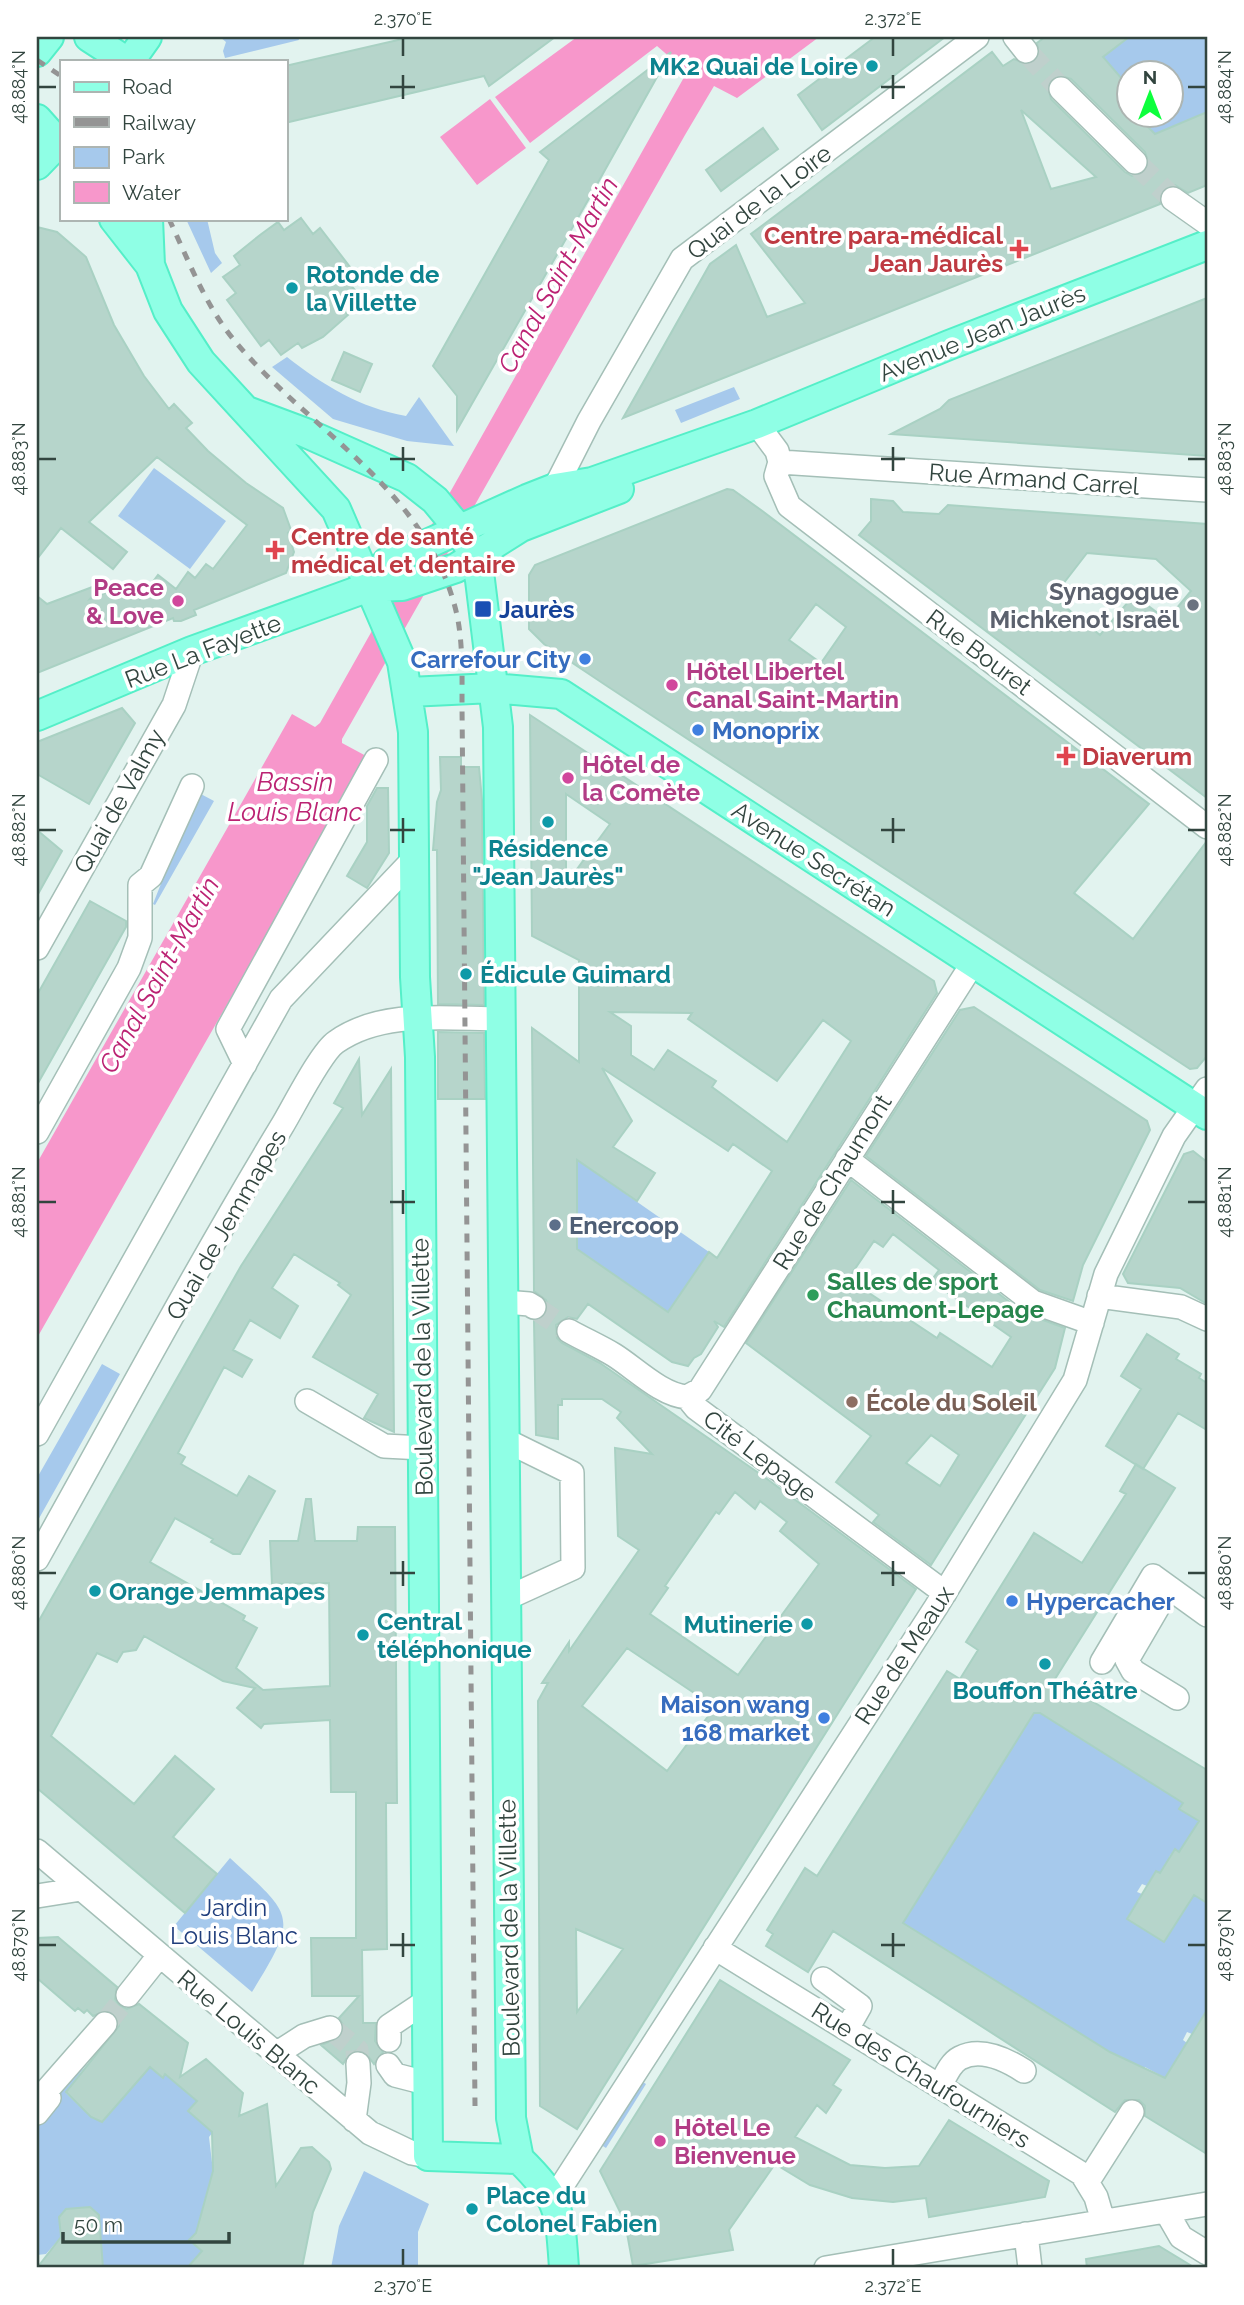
<svg xmlns="http://www.w3.org/2000/svg" width="1244" height="2305" viewBox="0 0 1244 2305" font-family="Raleway,sans-serif">
<rect width="100%" height="100%" fill="#e2f3ef"/>
<path fill="#a6c9ec" d="M220,37H298L299,40L225,58L223,51L226,42Z
M1129,37H1207V112L1155,134L1137,116H1170V74H1128V87L1103,57Z
M186,219H207L215,253L222,263L211,273Z
M287,357C323,385 360,408 406,416L419,397L454,446L407,441L333,419L272,367Z
M734,387L740,399L681,423L675,410Z
M154,468L226,521L190,569L118,516Z
M197,792L214,801L155,905L153,904Z
M577,1160L709,1252L668,1312L577,1249Z
M102,1364L120,1374L37,1522V1478Z
M1034,1713H1040L1183,1803L1180,1809L1199,1821L1179,1852L1174,1850L1169,1857L1174,1861L1164,1875L1156,1871L1147,1886L1142,1884L1137,1892L1142,1894L1127,1918L1164,1942L1194,1895L1202,1899L1207,1891V2022L1202,2019L1192,2034L1187,2032L1183,2040L1187,2043L1165,2078L1145,2067L1143,2071L1110,2052L901,1926Z
M230,1858C293,1916 300,1915 252,1992L174,1926Z
M87,2056L90,2059L66,2093L91,2117L143,2068L151,2067L162,2077L165,2074L197,2101L189,2112L206,2126L217,2127L209,2137L213,2171L196,2233L189,2240L204,2253L187,2268H105L100,2264L102,2259L99,2215L89,2207L66,2209L59,2217L61,2237L46,2254L37,2255V2123Z
M638,2079L646,2084L606,2148L598,2143Z
M364,2171L429,2204L418,2232V2268H331L339,2226Z"/>
<path fill="#f797cb" d="M577,37H819L737,98L714,86L685,135L342,739V743L368,757L37,1338V1163L292,714L315,727L320,723L687,72L657,46L530,143L495,97Z
M490,99L526,148L477,185L440,137Z"/>
<path fill="#b6d5cb" stroke="#a9d1c3" stroke-width="2" fill-rule="evenodd" d="M411,37H555L489,86L484,76L285,123V66Z
M875,37H945L822,130L798,95Z
M1045,37H1129L1103,57L1129,87V116H1137L1155,134L1207,112V185L1188,193L1175,185L1168,186L1161,192L1160,204L623,418L710,264L736,245L767,317L805,303L751,234L992,52L1003,66L1014,59L1029,65L1039,57L1037,43ZM1058,75L1071,79L1145,152L1149,165L1144,172L1132,176L1125,172L1051,99L1048,85ZM1021,110L1096,177L1051,189Z
M671,52L591,195L457,430V396L433,366L549,160L540,152Z
M763,128L778,149L721,191L706,170Z
M301,218L313,234L320,228L357,276L349,283L360,296L343,309L348,315L323,337L302,348L298,343L281,355L269,340L261,346L227,300L236,293L223,277L240,265L234,256L260,235L278,222L284,230Z
M37,227L57,232L86,257L114,325L144,376L169,409L174,404L192,423L186,428L208,451L246,483L283,508L291,530L288,533L294,552L286,573L194,610L196,615L181,621H174L173,618L37,673V596L47,604L103,583L90,599L133,582L140,599L158,575L176,589L188,572L195,578L206,564L213,569L247,525L157,457L89,522L127,552L113,569L61,528L37,559Z
M1207,298V456L891,434L940,409L949,400Z
M344,352L372,364L360,392L332,380Z
M727,489L733,490L761,510L1149,804L1074,893L1133,939L1207,841V1056L1197,1068L1190,1069L610,688L544,644L529,629V575L535,565ZM816,604L846,627L821,663L789,640Z
M871,499L893,501L903,512L939,514L948,505L1207,524V798L859,535L871,521ZM1087,553L1156,559L1191,591L1167,620L1134,595L1100,635L1053,597Z
M122,708L135,723L89,804L37,774V742Z
M530,715L934,981L937,993L724,1327L714,1321L718,1327L701,1354L694,1358L688,1366L672,1362L588,1304L577,1319L568,1317L556,1325L557,1338L562,1343L600,1363L763,1476L916,1589L577,2129L540,2106L538,1701L548,1683H542L569,1642V1651L639,1550L618,1536L615,1448L652,1454L617,1418L621,1412L602,1399H562V1405H558V1439L536,1435L534,1321L546,1315L548,1307L546,1300L534,1291L532,1028L579,1062V960L532,936ZM566,794L610,824L566,884ZM610,1012L692,1013L688,1019L777,1081L823,1020L851,1041L787,1142L712,1087L716,1081L668,1050L654,1070L631,1055V1026ZM602,1068L728,1151L733,1144L772,1171L717,1258L709,1252L668,1312L577,1249V1160L637,1201L655,1173L613,1147L632,1121ZM735,1492L755,1509L760,1501L787,1522L780,1531L819,1564L738,1675L650,1614L668,1588L665,1586L716,1512L719,1514ZM627,1648L715,1707L667,1771L582,1706ZM576,1929L623,1949L577,2012Z
M440,757H461V767H479L482,800L484,1005L438,1004L437,850H433L437,802L441,790Z
M377,788H388L389,853L367,888L347,876L367,842V806Z
M37,830L62,851L37,896Z
M90,901L126,921V927L37,1085V995Z
M974,1007L1147,1121L1150,1130L1083,1265L1073,1301L1040,1290L866,1156L960,1010Z
M438,1032L484,1033L485,1099H438Z
M359,1059L362,1115L391,1069L394,1432L364,1418L378,1394L313,1357L351,1295L338,1285L340,1283L294,1254L272,1288L298,1306L280,1338L250,1320L233,1350L252,1360L242,1377L224,1367L178,1453L185,1457L181,1464L237,1496L249,1476L275,1491L240,1554H233L211,1542L213,1539L175,1518L150,1562L245,1616L243,1620L257,1628L236,1668L263,1690L330,1686L329,1583L272,1584L270,1541H298L306,1499H311L315,1541H357L358,1527H395L397,1803H386L387,1949L362,1950L363,2023H376L375,2041L383,2052L374,2064L365,2052L358,2050L350,2053L343,2064L321,2045L341,2037L343,2025L339,2018L359,1996H312L311,1938H356V1792H331L330,1720L264,1724L261,1728L237,1708L255,1688L223,1681L144,1636L136,1650L123,1652L117,1662L97,1653L51,1736L134,1804L175,1756L214,1789L173,1837L217,1874L185,1913L37,1788V1624L241,1266L343,1108L334,1103Z
M1193,1151L1207,1162V1304L1180,1288L1128,1283L1123,1274L1184,1154Z
M851,1180L1024,1313L1065,1328L1055,1368L931,1565L873,1522L879,1515L836,1482L871,1436L746,1343ZM893,1234L939,1270L931,1281L1011,1337L992,1367L940,1333L937,1338L848,1279L874,1241L883,1247ZM931,1435L959,1455L940,1486L906,1463Z
M1147,1334L1179,1354L1176,1359L1201,1374L1199,1378L1207,1383V1430L1178,1413L1143,1469L1106,1446L1141,1389L1121,1376Z
M1136,1464L1175,1488L1055,1679L1207,1770V1903L1194,1895L1164,1942L1127,1919L1156,1871L1160,1873L1175,1849L1179,1852L1199,1821L1179,1809L1183,1803L1040,1713H1034L903,1923L1110,2052L1165,2078L1207,2010V2154L1145,2116V2106L1139,2100H1125L1115,2112L833,1931L808,1972L766,1946L773,1934L767,1930L805,1868L817,1876L947,1671L960,1679L978,1650L966,1642L1034,1533L1082,1563L1126,1494L1120,1491Z
M58,1937L117,1987L115,1999L119,2005L127,2009L139,2004L188,2043L180,2077L206,2059L243,2093L239,2116L267,2104L276,2186L301,2148L312,2147L329,2162L331,2169L313,2212L302,2268H187L202,2251L189,2240L196,2233L213,2171L212,2132L188,2111L197,2101L165,2074L163,2078L150,2067L102,2122L91,2117L66,2092L119,2026L118,2019L108,2010L93,2016L87,2010L84,2013L78,2008L75,2011L37,1978V1938Z
M720,1980L850,2060L833,2085L841,2090L826,2113L817,2105L795,2137L850,2165L885,2168L919,2166L949,2120L1049,2181L1045,2197L929,2217L926,2198L893,2202L852,2198L810,2185L775,2164L729,2230L733,2250L633,2266L625,2222L600,2171Z
M90,2207L99,2215L103,2268H37L61,2237L59,2217L66,2209Z
M1159,2246L1195,2268H1087L1086,2259Z"/>
<g fill="none" stroke-linecap="round" stroke-linejoin="round">
<path stroke="#bfd0cc" stroke-width="23" stroke-dasharray="23 11" stroke-linecap="butt" d="M1026,51L1061,89
M1135,162L1173,199
M534,1307L569,1331
M105,2024L128,1995
M330,2028L357,2050L358,2064"/>
<g stroke="#a4bfb7" stroke-width="26">
<path id="minor" d="M1015,37L1026,51
M1061,89L1135,162
M1173,199L1207,223
M757,424L777,451L780,462
M780,462L776,476L789,506L1207,827
M780,462L1207,490
M555,488L589,421L682,259L977,37
M37,948L174,705L192,651
M245,1064L228,1029L376,760
M37,1132L129,968L140,938V885L151,876L192,786
M847,1159L1033,1302L1092,1323
M1099,1296L1181,1307L1207,1319
M505,1302L529,1304L534,1307
M569,1331C583,1339 599,1346 614,1355C635,1368 661,1395 687,1397L696,1408L945,1593
M687,1397L700,1390L973,963
M307,1401L384,1446L423,1448
M37,1434L281,999L413,860
M37,1559C118,1415 196,1268 282,1126C293,1108 321,1052 336,1042C382,1009 448,1019 501,1019
M1169,1588L1127,1660L1133,1671L1177,1698
M505,1599L573,1568L572,1473L505,1440
M1102,1662L1153,1576L1207,1615
M37,1851L370,2133L412,2153L428,2156
M37,1896L81,1889
M715,1948L1082,2174L1096,2197L1103,2221
M823,1979L860,2006L847,2029
M128,1995L159,1956
M389,2040V2026L428,2000
M276,2054L304,2036L330,2028
M388,2065L395,2075L426,2083
M940,2086C945,2077 950,2063 960,2058C981,2047 1007,2060 1024,2071
M37,2113L49,2098L47,2090L105,2024
M354,2120L359,2083L358,2064
M1088,2181L1132,2112
M554,2198L936,1607L1075,1380L1106,1274L1174,1136L1207,1089
M1166,2211L1181,2237L1207,2253
M1026,2234L1030,2268
M826,2268L1207,2204"/>
</g>
<g stroke="#54efc8" stroke-width="32">
<path id="major" d="M89,37L126,61
M37,52L49,37
M130,61L147,37
M37,119L61,146
M37,165L61,140
M114,219L150,265L168,311L201,362L336,509L402,662L413,732L415,977L420,1057L428,2156L519,2159C561,2200 560,2212 564,2268
M148,219L150,265
M247,411L306,433L407,478L435,500L459,529L475,557L480,580L498,727L511,2118L519,2159
M369,587L387,562L527,499L555,488L592,482L757,424L949,345L1207,245
M409,692L493,688L561,694L1207,1115
M37,716L192,651L369,587L402,586L456,568L521,527L619,489"/>
</g>
<use href="#minor" stroke="#fff" stroke-width="23"/>
<use href="#major" stroke="#8fffe5" stroke-width="28"/>
<path stroke="#949494" stroke-width="5" stroke-dasharray="9 9" stroke-linecap="butt" d="M37,60L61,76
M169,219C188,259 205,305 234,340C311,433 428,489 457,615C463,644 462,676 462,705L475,2106"/>
</g>
<path fill="none" stroke="#32453f" stroke-width="2.5" d="M403,38V56M893,38V56M403,75V99M893,75V99M38,87H56M390,87H415M881,87H905M1188,87H1206M403,447V471M893,447V471M38,459H56M390,459H415M881,459H905M1188,459H1206M403,818V843M893,818V843M38,830H56M390,830H415M881,830H905M1188,830H1206M403,1190V1214M893,1190V1214M38,1202H56M390,1202H415M881,1202H905M1188,1202H1206M403,1561V1586M893,1561V1586M38,1573H56M390,1573H415M881,1573H905M1188,1573H1206M403,1933V1957M893,1933V1957M38,1945H56M390,1945H415M881,1945H905M1188,1945H1206M403,2249V2266M893,2249V2266"/>
<g fill="#0f9aa8" stroke="#fff" stroke-width="2.5">
<circle cx="872" cy="66" r="7"/>
<circle cx="292" cy="288" r="7"/>
<circle cx="548" cy="822" r="7"/>
<circle cx="466" cy="974" r="7"/>
<circle cx="95" cy="1591" r="7"/>
<circle cx="807" cy="1624" r="7"/>
<circle cx="363" cy="1635" r="7"/>
<circle cx="1045" cy="1664" r="7"/>
<circle cx="472" cy="2209" r="7"/>
</g>
<g fill="#e0444e" stroke="#fff" stroke-width="2.5">
<path d="M1015.5 238.5h7v7h7v7h-7v7h-7v-7h-7v-7h7z"/>
<path d="M271.5 539.5h7v7h7v7h-7v7h-7v-7h-7v-7h7z"/>
<path d="M1062.5 745.5h7v7h7v7h-7v7h-7v-7h-7v-7h7z"/>
</g>
<g fill="#d1479c" stroke="#fff" stroke-width="2.5">
<circle cx="178" cy="601" r="7"/>
<circle cx="672" cy="685" r="7"/>
<circle cx="568" cy="778" r="7"/>
<circle cx="660" cy="2141" r="7"/>
</g>
<circle fill="#6b7280" stroke="#fff" stroke-width="2.5" cx="1193" cy="605" r="7"/>
<rect fill="#1a4fb4" stroke="#fff" stroke-width="2.5" x="474" y="600" width="18" height="18" rx="3.5"/>
<g fill="#3f7fe0" stroke="#fff" stroke-width="2.5">
<circle cx="585" cy="659" r="7"/>
<circle cx="698" cy="730" r="7"/>
<circle cx="1012" cy="1601" r="7"/>
<circle cx="824" cy="1718" r="7"/>
</g>
<circle fill="#5c6f8a" stroke="#fff" stroke-width="2.5" cx="555" cy="1225" r="7"/>
<circle fill="#2e9e5b" stroke="#fff" stroke-width="2.5" cx="813" cy="1295" r="7"/>
<circle fill="#8d6e63" stroke="#fff" stroke-width="2.5" cx="852" cy="1402" r="7"/>
<g text-anchor="middle" dominant-baseline="central" stroke-width="7" stroke-linejoin="round" paint-order="stroke">
<g font-size="24" font-weight="bold" fill="#0d838f" stroke="#fff" text-anchor="start">
<text x="858" y="66" text-anchor="end">MK2 Quai de Loire</text>
<text x="306" y="274">Rotonde de<tspan x="306" dy="28">la Villette</tspan></text>
<text x="548" y="848" text-anchor="middle">Résidence<tspan x="548" dy="28">"Jean Jaurès"</tspan></text>
<text x="480" y="974">Édicule Guimard</text>
<text x="109" y="1591">Orange Jemmapes</text>
<text x="377" y="1621">Central<tspan x="377" dy="28">téléphonique</tspan></text>
<text x="793" y="1624" text-anchor="end">Mutinerie</text>
<text x="1045" y="1690" text-anchor="middle">Bouffon Théâtre</text>
<text x="486" y="2195">Place du<tspan x="486" dy="28">Colonel Fabien</tspan></text>
</g>
<g font-size="24" fill="#32453f" stroke="#fff">
<text transform="translate(759 202) rotate(-37)">Quai de la Loire</text>
<text transform="translate(982 333) rotate(-22)">Avenue Jean Jaurès</text>
<text transform="translate(1034 479) rotate(4)">Rue Armand Carrel</text>
<text transform="translate(203 651) rotate(-21)">Rue La Fayette</text>
<text transform="translate(979 652) rotate(37)">Rue Bouret</text>
<text transform="translate(119 801) rotate(-61)">Quai de Valmy</text>
<text transform="translate(814 859) rotate(33)">Avenue Secrétan</text>
<text transform="translate(832 1182) rotate(-58)">Rue de Chaumont</text>
<text transform="translate(226 1225) rotate(-60)">Quai de Jemmapes</text>
<text transform="translate(422 1367) rotate(-91)">Boulevard de la Villette</text>
<text transform="translate(760 1456) rotate(37)">Cité Lepage</text>
<text transform="translate(904 1655) rotate(-57)">Rue de Meaux</text>
<text transform="translate(509 1928) rotate(-91)">Boulevard de la Villette</text>
<text transform="translate(249 2032) rotate(40)">Rue Louis Blanc</text>
<text transform="translate(921 2075) rotate(32)">Rue des Chaufourniers</text>
</g>
<g font-size="24" font-weight="bold" fill="#be3a42" stroke="#fff" text-anchor="start">
<text x="1003" y="235" text-anchor="end">Centre para-médical<tspan x="1003" dy="28">Jean Jaurès</tspan></text>
<text x="291" y="536">Centre de santé<tspan x="291" dy="28">médical et dentaire</tspan></text>
<text x="1082" y="756">Diaverum</text>
</g>
<g font-size="24" font-weight="bold" fill="#b23c85" stroke="#fff" text-anchor="start">
<text x="164" y="587" text-anchor="end">Peace<tspan x="164" dy="28">&amp; Love</tspan></text>
<text x="686" y="671">Hôtel Libertel<tspan x="686" dy="28">Canal Saint-Martin</tspan></text>
<text x="582" y="764">Hôtel de<tspan x="582" dy="28">la Comète</tspan></text>
<text x="674" y="2127">Hôtel Le<tspan x="674" dy="28">Bienvenue</tspan></text>
</g>
<g font-size="24" font-weight="bold" fill="#5b616d" stroke="#fff" text-anchor="end">
<text x="1179" y="591">Synagogue<tspan x="1179" dy="28">Michkenot Israël</tspan></text>
</g>
<g font-size="24" font-weight="bold" fill="#164399" stroke="#fff" text-anchor="start">
<text x="499" y="609">Jaurès</text>
</g>
<g font-size="24" font-weight="bold" fill="#366cbe" stroke="#fff" text-anchor="end">
<text x="571" y="659">Carrefour City</text>
<text x="712" y="730" text-anchor="start">Monoprix</text>
<text x="1026" y="1601" text-anchor="start">Hypercacher</text>
<text x="810" y="1704">Maison wang<tspan x="810" dy="28">168 market</tspan></text>
</g>
<g font-size="24" font-weight="bold" fill="#4e5e75" stroke="#fff" text-anchor="start">
<text x="569" y="1225">Enercoop</text>
</g>
<g font-size="24" font-weight="bold" fill="#27864d" stroke="#fff" text-anchor="start">
<text x="827" y="1281">Salles de sport<tspan x="827" dy="28">Chaumont-Lepage</tspan></text>
</g>
<g font-size="24" font-weight="bold" fill="#785e54" stroke="#fff" text-anchor="start">
<text x="866" y="1402">École du Soleil</text>
</g>
<g font-size="24" fill="#203e7c" stroke="#fff">
<text x="234" y="1907">Jardin<tspan x="234" dy="28">Louis Blanc</tspan></text>
</g>
<g font-size="26" font-style="italic" fill="#bb2273" stroke="#fff">
<text transform="translate(558 275) rotate(-61)">Canal Saint-Martin</text>
<text x="295" y="782">Bassin<tspan x="295" dy="30">Louis Blanc</tspan></text>
<text transform="translate(159 975) rotate(-61)">Canal Saint-Martin</text>
</g>
</g>
<rect width="1244" height="2305" fill="none" stroke="#ffffff" stroke-width="77"/>
<rect x="60" y="60" width="228" height="161" fill="#ffffff" stroke="#adb5b2" stroke-width="2"/>
<rect x="74" y="82" width="35" height="10" fill="#8fffe5" stroke="#adb5b2" stroke-width="2"/>
<text x="122" y="94" font-size="21" fill="#32453f">Road</text>
<rect x="74" y="117" width="35" height="10" fill="#949494" stroke="#adb5b2" stroke-width="2"/>
<text x="122" y="130" font-size="21" fill="#32453f">Railway</text>
<rect x="74" y="147" width="35" height="21" fill="#a6c9ec" stroke="#adb5b2" stroke-width="2"/>
<text x="122" y="164" font-size="21" fill="#32453f">Park</text>
<rect x="74" y="182" width="35" height="21" fill="#f797cb" stroke="#adb5b2" stroke-width="2"/>
<text x="122" y="200" font-size="21" fill="#32453f">Water</text>
<g transform="translate(1150 94)"><circle r="33" fill="#ffffff" stroke="#adb5b2" stroke-width="2"/>
<path d="M0-5L12 26L0 18L-12 26Z" fill="#0dff3d"/>
<text y="-10" font-size="19" font-weight="bold" text-anchor="middle" fill="#32453f">N</text>
</g>
<path d="M63 2232v10h166v-10" fill="none" stroke="#32453f" stroke-width="3.5"/>
<text x="74" y="2232" font-size="21" fill="#32453f" stroke="#ffffff" stroke-width="5" paint-order="stroke">50 m</text>
<rect x="38" y="38" width="1168" height="2228" fill="none" stroke="#32453f" stroke-width="2.5"/>
<g font-size="18" text-anchor="middle" fill="#32453f">
<text x="403" y="25">2.370°E</text>
<text x="893" y="25">2.372°E</text>
<text transform="translate(19 87) rotate(-90)" y="6">48.884°N</text>
<text transform="translate(1225 87) rotate(-90)" y="6">48.884°N</text>
<text transform="translate(19 459) rotate(-90)" y="6">48.883°N</text>
<text transform="translate(1225 459) rotate(-90)" y="6">48.883°N</text>
<text transform="translate(19 830) rotate(-90)" y="6">48.882°N</text>
<text transform="translate(1225 830) rotate(-90)" y="6">48.882°N</text>
<text transform="translate(19 1202) rotate(-90)" y="6">48.881°N</text>
<text transform="translate(1225 1202) rotate(-90)" y="6">48.881°N</text>
<text transform="translate(19 1573) rotate(-90)" y="6">48.880°N</text>
<text transform="translate(1225 1573) rotate(-90)" y="6">48.880°N</text>
<text transform="translate(19 1945) rotate(-90)" y="6">48.879°N</text>
<text transform="translate(1225 1945) rotate(-90)" y="6">48.879°N</text>
<text x="403" y="2292">2.370°E</text>
<text x="893" y="2292">2.372°E</text>
</g>
</svg>
